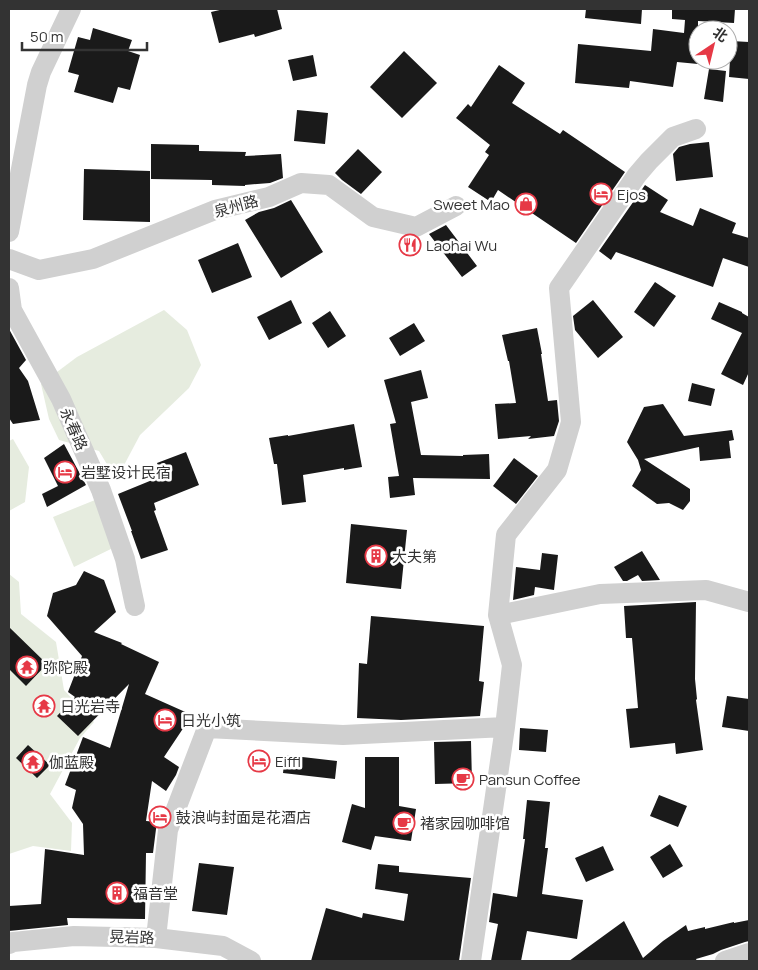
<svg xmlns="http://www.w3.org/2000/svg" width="758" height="970" viewBox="0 0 758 970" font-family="Manrope,'Noto Sans SC',sans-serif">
<rect width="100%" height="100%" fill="#fff"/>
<path fill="#e6ecdf" d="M164,310L187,330L201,365L189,388L140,435L123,467L114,476L99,451L59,440L49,419L41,384L77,357Z
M13,439L29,467L25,502L9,511V441Z
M95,500L115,547L74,567L53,517Z
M9,574L19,582L21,614L56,642L64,690L94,722L80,738L50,794L72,823L71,851L33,846L9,854Z"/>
<path fill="#1a1a1a" d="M224,9H277L282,29L255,37L254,34L219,43L211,12Z
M586,9H642L641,24L585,18Z
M672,9H735L734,23L698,21V64L677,62L673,87L630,81L629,88L575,83L578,44L651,51L653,29L684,33L685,20L672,19Z
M93,28L132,40L128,51L140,55L130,90L118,87L113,103L74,92L79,75L68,72L78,37L90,40Z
M731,41L749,42V79L729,77Z
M404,51L437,83L402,118L370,87Z
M313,55L317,76L293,81L288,60Z
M499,65L525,83L512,103L560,134L563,130L625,172L576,243L498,190L491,202L468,187L489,155L485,152L490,145L456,118L468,104L471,107Z
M709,69L726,71L723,102L704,99Z
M297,110L328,113L325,144L294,141Z
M709,142L713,177L676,181L673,154L679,147L690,144Z
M151,144L199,145V151L246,152L245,156L281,154L283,178L270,183L245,185V186L212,185V180L151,179Z
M358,149L382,172L361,194L342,180L335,173Z
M84,169L150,171V222L83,220Z
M645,185L668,200L660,212L693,226L700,208L736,223L732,233L749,238V267L723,258L713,287L616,252L611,260L599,251Z
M291,200L323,252L281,278L245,220L259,212L274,208Z
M446,225L477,266L462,277L429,234Z
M238,243L252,277L212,293L198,260Z
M655,282L676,296L654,327L634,312Z
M291,300L302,323L269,340L257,317Z
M593,300L623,337L598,358L575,330L573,316Z
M719,302L742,312V313L749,317V372L743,385L721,374L742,333L711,319Z
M330,311L346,336L328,348L312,323Z
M414,323L425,341L400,356L389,338Z
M537,328L542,354H541L548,401L557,400L559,421L554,436L528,439L531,436L498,439L495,404L516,403L509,361H508L502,335Z
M9,329L26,360L19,368L28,381L40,420L13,424L9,418Z
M421,370L428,398L411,402L421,455L463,456V455L489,454L490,479L413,478L415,495L390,498L388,477L399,476L390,424L396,423L384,380Z
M692,383L715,389L711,406L688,401Z
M663,404L684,436L732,430L734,440L729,441L731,458L700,461L699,447L644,459L690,489V501L683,510L669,503L657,504L632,486L641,470L638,460L627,442L644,407Z
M354,424L362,467L344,470V468L303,475L306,502L282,505L277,464H274L269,438L288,435V436Z
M64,444L86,485L47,507L42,494L58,486L44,458Z
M186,452L199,485L154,503L156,510L154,511L168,550L141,559L131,531H132L118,494L162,476L157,463Z
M514,458L538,476L516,504L493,486Z
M351,524L407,530L401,589L346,583Z
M642,551L660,580L642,581L638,575L627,581H623L614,567Z
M542,553L558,555L554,590L535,587L534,595L513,600L516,567L540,570Z
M84,571L104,580L116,612L94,632L122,643L121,644L159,662L145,694L192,715L164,757L179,767L176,775L166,791L152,781L146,821L158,822L156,829L153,853H146L145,919L67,918L68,925L9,931V906L41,904L45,849L84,855L83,824L72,808L76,790L65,785L83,737L110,748L129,684L78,736L57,716L75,697L68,692L82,656L47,616L53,593L76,585Z
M696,602L695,679L697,699L696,700L703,750L676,754L675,743L630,748L626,709L638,708L632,638H626L624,606Z
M371,616L484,626L479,681L484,682L480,716L401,720L357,718L359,663L367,664Z
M9,627L47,664L26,686L9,669Z
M727,696L749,699V731L722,727Z
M520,728L548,730L546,752L519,750Z
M471,741L472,783L435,784L434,742Z
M28,745L50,765L37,778L16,758Z
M285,755L337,761L335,779L283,773Z
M365,757H399V806L416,809L411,841L375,836L371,850L342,842L352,804L365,808Z
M659,795L687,806L678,827L650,816Z
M527,800L550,802L545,848H548L542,894L583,900L577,939L527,931L521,961H491L498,924L489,922L493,893L517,897L525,839H523Z
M670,844L683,866L663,878L650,857Z
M603,846L614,870L586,882L575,858Z
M199,863L234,867L227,915L192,911Z
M378,864L399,866V872L471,878L459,961H311L326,908L362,918L363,913L404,921L408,894L375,889Z
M749,920V941L745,942L721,950L713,954L696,959L697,961H569L624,921L643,958L663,941L686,925L688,931L705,927V929L734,922V923Z"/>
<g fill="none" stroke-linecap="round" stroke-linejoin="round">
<path stroke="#d0d0d0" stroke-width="20" d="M696,129L673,137L649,161L637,175L559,288L571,422L557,470L506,535L498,615L600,594L706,590L749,602
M9,232L37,85L41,72L71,9
M9,259L39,270L93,259L215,210L269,197L301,183L329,185L373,217L416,227L456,206
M9,288L12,310L61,399L101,490L125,559L135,606
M156,938L168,830L207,728L343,735L505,727L512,665L498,615
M9,944L13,942L74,936L156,938L223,946L251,961
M471,961L505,727
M725,961L749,953"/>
</g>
<defs>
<g id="hotel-ring" transform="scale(1.125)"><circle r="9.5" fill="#fff" stroke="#e63946" stroke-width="1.5"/><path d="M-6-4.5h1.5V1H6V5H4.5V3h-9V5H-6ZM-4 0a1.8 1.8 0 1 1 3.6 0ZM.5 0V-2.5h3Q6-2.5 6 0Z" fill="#e63946"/></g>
<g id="shop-ring" transform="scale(1.125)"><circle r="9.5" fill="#fff" stroke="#e63946" stroke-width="1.5"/><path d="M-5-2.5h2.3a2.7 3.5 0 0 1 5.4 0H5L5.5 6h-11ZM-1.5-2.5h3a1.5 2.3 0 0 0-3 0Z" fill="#e63946"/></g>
<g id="restaurant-ring" transform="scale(1.125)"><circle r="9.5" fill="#fff" stroke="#e63946" stroke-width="1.5"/><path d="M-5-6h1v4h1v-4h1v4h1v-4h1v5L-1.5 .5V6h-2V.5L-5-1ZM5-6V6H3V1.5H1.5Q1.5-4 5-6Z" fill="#e63946"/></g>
<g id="building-ring" transform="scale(1.125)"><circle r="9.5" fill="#fff" stroke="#e63946" stroke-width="1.5"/><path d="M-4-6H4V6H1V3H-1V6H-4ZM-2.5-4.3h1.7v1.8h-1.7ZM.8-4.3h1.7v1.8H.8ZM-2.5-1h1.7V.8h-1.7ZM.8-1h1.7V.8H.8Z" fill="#e63946"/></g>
<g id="temple-ring" transform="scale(1.125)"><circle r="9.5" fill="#fff" stroke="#e63946" stroke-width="1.5"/><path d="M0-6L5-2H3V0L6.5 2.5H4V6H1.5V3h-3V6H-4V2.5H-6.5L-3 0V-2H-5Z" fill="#e63946"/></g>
<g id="cafe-ring" transform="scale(1.125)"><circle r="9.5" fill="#fff" stroke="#e63946" stroke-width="1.5"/><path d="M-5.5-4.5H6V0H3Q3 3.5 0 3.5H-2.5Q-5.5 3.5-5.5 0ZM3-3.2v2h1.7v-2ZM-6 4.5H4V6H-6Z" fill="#e63946"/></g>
</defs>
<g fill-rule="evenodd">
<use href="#hotel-ring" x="601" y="194"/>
<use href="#shop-ring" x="526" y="204"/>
<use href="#restaurant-ring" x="410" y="245"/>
<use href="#hotel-ring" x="65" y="472"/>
<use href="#building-ring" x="376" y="556"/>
<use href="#temple-ring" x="27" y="667"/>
<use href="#temple-ring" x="44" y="706"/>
<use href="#hotel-ring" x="165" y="720"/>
<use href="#hotel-ring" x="259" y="761"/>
<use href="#temple-ring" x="33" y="762"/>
<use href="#cafe-ring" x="463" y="779"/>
<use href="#hotel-ring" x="160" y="817"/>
<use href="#cafe-ring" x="404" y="823"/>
<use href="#building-ring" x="117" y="893"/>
</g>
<g text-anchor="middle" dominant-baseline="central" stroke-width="5" stroke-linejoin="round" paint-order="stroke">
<g font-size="15" fill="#333" stroke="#fff" text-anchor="start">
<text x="617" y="194">Ejos</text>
<text x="510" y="204" text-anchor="end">Sweet Mao</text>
<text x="426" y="245">Laohai Wu</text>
<text x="81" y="472">岩墅设计民宿</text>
<text x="392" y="556">大夫第</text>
<text x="43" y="667">弥陀殿</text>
<text x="60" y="706">日光岩寺</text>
<text x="181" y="720">日光小筑</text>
<text x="275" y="761">Eiffl</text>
<text x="49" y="762">伽蓝殿</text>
<text x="479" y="779">Pansun Coffee</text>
<text x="176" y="817">鼓浪屿封面是花酒店</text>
<text x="420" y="823">褚家园咖啡馆</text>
<text x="133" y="893">福音堂</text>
</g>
<g font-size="15" fill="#333" stroke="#fff">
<text transform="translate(236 206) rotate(-15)">泉州路</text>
<text transform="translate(74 429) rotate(66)">永春路</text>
<text transform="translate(132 937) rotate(2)">晃岩路</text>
</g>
</g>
<rect width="758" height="970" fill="none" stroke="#333333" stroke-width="20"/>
<g transform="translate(713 45) rotate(35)"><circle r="24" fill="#ffffff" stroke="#adadad"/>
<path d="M0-4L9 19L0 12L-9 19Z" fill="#e63946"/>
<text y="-8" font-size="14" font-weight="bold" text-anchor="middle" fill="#333333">北</text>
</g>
<path d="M22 42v8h125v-8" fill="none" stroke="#333333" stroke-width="2.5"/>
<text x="30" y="42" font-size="15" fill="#333333" stroke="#ffffff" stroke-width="4" paint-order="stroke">50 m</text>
</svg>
